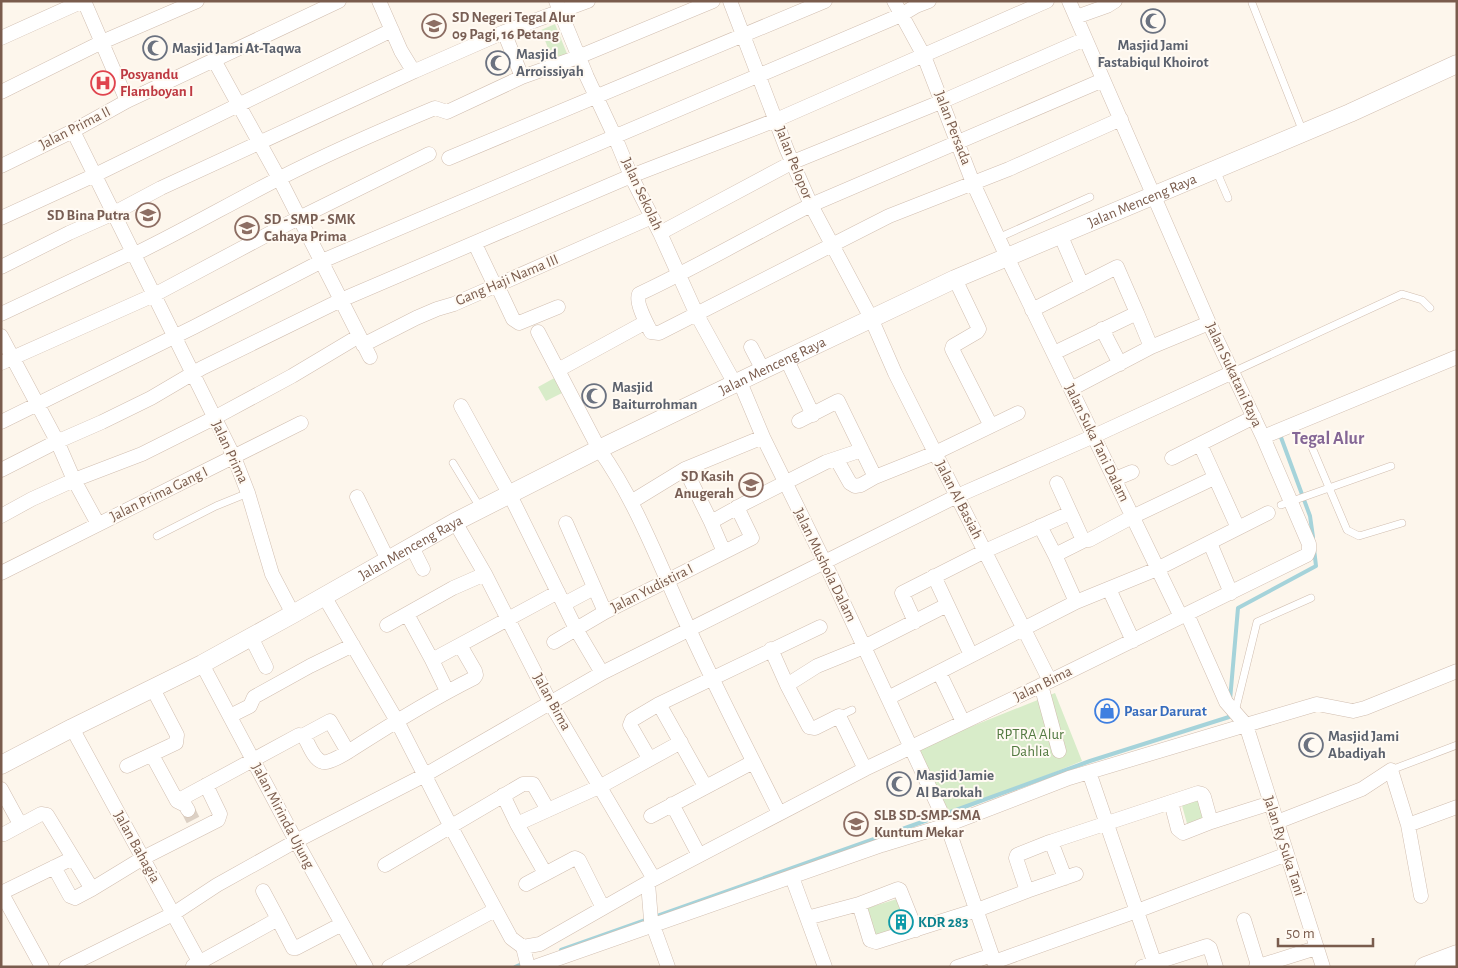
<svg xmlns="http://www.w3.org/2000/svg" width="1458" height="968" viewBox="0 0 1458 968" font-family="'Alegreya Sans',sans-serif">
<rect width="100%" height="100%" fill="#fdf6ec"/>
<path fill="#d8ecc9" d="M555,24L568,56L553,61L541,30Z
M558,376L566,391L546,401L538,387Z
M1055,693L1082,761L945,817L918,748Z
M1197,797L1204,822L1188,827L1181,802Z
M907,896L915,926L873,938L864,909Z"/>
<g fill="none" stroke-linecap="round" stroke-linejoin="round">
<path stroke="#a5d3da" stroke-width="4" d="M1279,432L1310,516L1313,537
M1230,700L1238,608L1316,566L1314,549
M945,814L1090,761L1229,717V712
M561,950L939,816
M515,967L524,963"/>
<path stroke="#dcd0c4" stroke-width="14" stroke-dasharray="14 7" stroke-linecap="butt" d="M188,810L193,820"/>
<g stroke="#d1beb0" stroke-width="8">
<path id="service" d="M1252,3L1303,132
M1216,170L1228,198
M998,238L1090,197
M1233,372L1402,294L1422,300L1430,308
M1311,445L1347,530L1359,536L1402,523
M453,463L481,509
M1281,505L1391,466
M157,536L216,506L248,493
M1235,712L1257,622L1311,598
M839,716L852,710
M1391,770L1457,745"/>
</g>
<g stroke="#d1beb0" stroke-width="15">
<path id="minor" d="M84,1L127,101
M379,1L401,51L412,69L415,71L504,32L588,1
M556,1L587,77L615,137L631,176L660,233L697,315L735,384
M730,1L787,150L811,205L871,318L895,373L1050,681
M894,1L924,56L973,183L1007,257L1181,617
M1076,17L1107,6L1115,1
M1,38L83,1
M214,60L281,182L370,357
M522,77L578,57L713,1
M1103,80L811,205C753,234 697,267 639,294C635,302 647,324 651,332L659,333L889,216L1009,169L1121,119
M1,92L102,42L197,1
M73,131L234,457L248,493L272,574L293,614
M449,158L825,1
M1,166L73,131L127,101L339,1
M1,218L95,175L392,30
M660,233L793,162L943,101L1085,39
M1060,234L1082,285
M475,244L495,286
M1,267L69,233L114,213L161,188L415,71
M955,279L979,329L977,332L953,346L952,349L991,426
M497,285L513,319L519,323L558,307
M1032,310L1117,267L1137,313
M1,314L133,252H139C186,229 231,203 278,179C329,153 382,130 435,108L447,112L522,77L504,32
M1102,329L1120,364
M538,332L599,449C638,504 661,569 689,629C717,691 749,752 779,813
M1,336L57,441L74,480L98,524
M363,345L416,318L437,309L454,304L652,217
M751,347L763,370
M1054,353L1137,313L1151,347
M787,360L813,415
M1,363L154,295L291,222L429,154
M558,370L646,322
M740,382L763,437L825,563L947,825L996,967
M1071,389L1151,347L1209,323
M461,406L510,495L576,629L602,673
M799,421L838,401L875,477L935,453L1018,413
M1,422L194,327L322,261L901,15L916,6L929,1
M1263,437L1457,357
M1200,444L1238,528
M1172,458L1254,417
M837,460L850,483L855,486L861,485L875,477
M685,469L711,522L747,502L826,462L862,450
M1,470L54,443L102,422L151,398L202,368L341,300L631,176L776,120L1047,1
M1115,479L1132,472
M1057,483L1082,538L1085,540
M357,497L388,560
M631,502L685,469L763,437
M1,516L32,499L74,480L142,454L214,418L292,376L359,336
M455,522L485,574L551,704L654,879
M711,522L724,552
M566,523L605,612
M1040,526L1055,555L1085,540H1089L1132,517L1214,478
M1210,543L1231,593
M412,547L423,569
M1055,555L1076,602
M1,573L301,423
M934,576L971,655
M1109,589L1133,641
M324,596L397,721L451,827L511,938L523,947L540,944L654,879L865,769L1050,681L1307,555L1309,550V544L1263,437L1209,323L1069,1
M564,604L594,588
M407,614L432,660
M915,622L902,593L985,551L1070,513
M387,625L453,588L485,574
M251,637L266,667
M554,642L605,612L752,538L737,507
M771,649L787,685L809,727L815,728L839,716L865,769
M202,664L296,841L366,967
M939,672L963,722
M787,685L817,666L864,647L947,605
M1041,685L1059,751
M447,691L432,660L558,592
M888,698L1076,602L1157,569L1268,513
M659,704L705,786
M230,716L250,706L254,697L310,666L353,645
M72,728L202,967
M302,736L305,738C309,745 314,760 323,762C329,764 348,752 354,748C393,723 432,699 474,678L476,675L475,671L460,645
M152,755L177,801L185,805L188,810
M649,758L630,725L632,720L659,704L820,627
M127,766L176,743L177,735L153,689
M1089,772L1156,967
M1,789L20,824
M503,795L517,824L545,873
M177,801L299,735L302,736L330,721L348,752
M1171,802L1178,829L1183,833L1211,822L1271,803
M672,804L699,855
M651,816L753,762
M1277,822L1362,789L1391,770L1408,825L1421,896
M517,824L601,786L681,742
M1408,825L1457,807
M4,834L41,814L47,815L92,889
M1049,842L1052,844L1065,878
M385,865L523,784H533L548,810
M54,867L70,896L75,898L92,889L143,858L218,820L220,814L206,785
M792,877L825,967
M648,883L651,920L668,967
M526,884L575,858L579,860L603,908
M263,891L278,919
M1027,891L1016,858L1017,855L1047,843L1198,793L1202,794L1204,797L1211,822
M1,892L42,967
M1,893L73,858
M859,904L898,889L900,890L916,930
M807,918L859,904L870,940L876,942L977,910L1027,891L1076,874
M1244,920L1257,962V967
M523,947L528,967
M994,962L1137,911L1287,854
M193,966L278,919L293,948H296L342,924
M66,967L173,914L217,885L296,841L425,775L602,673L957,496L1094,436L1233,372
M389,967L495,910
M534,967L882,845L947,825L1069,778L1246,725L1226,702L1187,614
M957,967L992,955
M1142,967L1207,946L1210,948L1216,967
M1256,967L1316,948
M1323,967L1246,725L1317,704L1353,711L1365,708L1457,671"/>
</g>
<g stroke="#d1beb0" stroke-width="19">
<g id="tertiary">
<path id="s1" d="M1,765L72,728L202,664L293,614L455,522L599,449L763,370L955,279L1350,113L1457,64"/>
</g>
</g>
<g stroke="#d6c0b0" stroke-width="21">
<path id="secondary" d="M1425,967L1457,955"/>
</g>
<use href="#service" stroke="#fff" stroke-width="7"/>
<use href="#minor" stroke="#fff" stroke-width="14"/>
<use href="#tertiary" stroke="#fff" stroke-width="18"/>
<use href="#secondary" stroke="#fff" stroke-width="20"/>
</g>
<defs>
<g id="mosque-ring" transform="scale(1.25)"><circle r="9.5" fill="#fffaf3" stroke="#6b7280" stroke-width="1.5"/><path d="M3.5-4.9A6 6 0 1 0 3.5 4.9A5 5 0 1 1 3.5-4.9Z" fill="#6b7280"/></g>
<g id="school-ring" transform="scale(1.25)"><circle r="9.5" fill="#fffaf3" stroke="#8d6e63" stroke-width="1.5"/><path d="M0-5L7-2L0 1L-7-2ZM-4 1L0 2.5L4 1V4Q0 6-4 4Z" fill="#8d6e63"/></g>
<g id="hospital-ring" transform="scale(1.25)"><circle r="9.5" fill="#fffaf3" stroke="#e0444e" stroke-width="1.5"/><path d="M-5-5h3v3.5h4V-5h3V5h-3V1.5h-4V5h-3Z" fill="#e0444e"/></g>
<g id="shop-ring" transform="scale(1.25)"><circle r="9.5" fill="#fffaf3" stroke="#3f7fe0" stroke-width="1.5"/><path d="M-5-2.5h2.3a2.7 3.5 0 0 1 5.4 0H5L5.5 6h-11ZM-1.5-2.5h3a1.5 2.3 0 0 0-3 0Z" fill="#3f7fe0"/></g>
<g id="building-ring" transform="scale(1.25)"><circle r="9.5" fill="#fffaf3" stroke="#0f9aa8" stroke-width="1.5"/><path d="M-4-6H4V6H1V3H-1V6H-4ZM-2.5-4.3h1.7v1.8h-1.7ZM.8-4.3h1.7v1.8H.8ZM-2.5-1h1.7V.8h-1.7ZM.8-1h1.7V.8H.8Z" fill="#0f9aa8"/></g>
</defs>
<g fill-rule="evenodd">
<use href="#mosque-ring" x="1153" y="21"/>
<use href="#school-ring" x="434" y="26"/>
<use href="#mosque-ring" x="155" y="48"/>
<use href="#mosque-ring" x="498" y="63"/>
<use href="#hospital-ring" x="103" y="83"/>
<use href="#school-ring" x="148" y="215"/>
<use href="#school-ring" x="247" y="228"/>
<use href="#mosque-ring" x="594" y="396"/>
<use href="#school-ring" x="751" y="485"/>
<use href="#shop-ring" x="1107" y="711"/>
<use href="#mosque-ring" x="1311" y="745"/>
<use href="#mosque-ring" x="899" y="784"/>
<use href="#school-ring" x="856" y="824"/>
<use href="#building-ring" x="901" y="922"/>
</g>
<g text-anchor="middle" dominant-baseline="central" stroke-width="4" stroke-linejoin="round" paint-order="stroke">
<g font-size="15" font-weight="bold" fill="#785e54" stroke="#fffaf3" text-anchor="start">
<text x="452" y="17">SD Negeri Tegal Alur<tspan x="452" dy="17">09 Pagi, 16 Petang</tspan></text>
<text x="130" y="215" text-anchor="end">SD Bina Putra</text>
<text x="264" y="219">SD - SMP - SMK<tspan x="264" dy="17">Cahaya Prima</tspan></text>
<text x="734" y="476" text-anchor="end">SD Kasih<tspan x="734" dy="17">Anugerah</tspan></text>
<text x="874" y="815">SLB SD-SMP-SMA<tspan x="874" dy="17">Kuntum Mekar</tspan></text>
</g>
<g font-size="15" font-weight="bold" fill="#5b616d" stroke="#fffaf3" text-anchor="start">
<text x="1153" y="45" text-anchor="middle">Masjid Jami<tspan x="1153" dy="17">Fastabiqul Khoirot</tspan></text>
<text x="172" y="48">Masjid Jami At-Taqwa</text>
<text x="516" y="54">Masjid<tspan x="516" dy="17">Arroissiyah</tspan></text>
<text x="612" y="387">Masjid<tspan x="612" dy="17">Baiturrohman</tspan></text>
<text x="1328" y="736">Masjid Jami<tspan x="1328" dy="17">Abadiyah</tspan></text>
<text x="916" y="775">Masjid Jamie<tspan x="916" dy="17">Al Barokah</tspan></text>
</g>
<g font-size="15" font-weight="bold" fill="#be3a42" stroke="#fffaf3" text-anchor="start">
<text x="120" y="74">Posyandu<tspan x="120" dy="17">Flamboyan I</tspan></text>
</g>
<g font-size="15" fill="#7a5c4d" stroke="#fffaf3">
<text transform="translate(75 128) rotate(-27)">Jalan Prima II</text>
<text transform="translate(953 128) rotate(69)">Jalan Persada</text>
<text transform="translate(794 163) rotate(68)">Jalan Pelopor</text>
<text transform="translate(642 194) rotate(65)">Jalan Sekolah</text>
<text stroke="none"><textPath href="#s1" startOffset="1274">Jalan Menceng Raya</textPath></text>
<text transform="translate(507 280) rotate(-23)">Gang Haji Nama III</text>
<text stroke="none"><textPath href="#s1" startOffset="869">Jalan Menceng Raya</textPath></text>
<text transform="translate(1234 375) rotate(65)">Jalan Sukatani Raya</text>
<text transform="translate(1097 443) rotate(64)">Jalan Suka Tani Dalam</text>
<text transform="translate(230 452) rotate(65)">Jalan Prima</text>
<text transform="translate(159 494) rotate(-26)">Jalan Prima Gang I</text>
<text transform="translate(959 500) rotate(63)">Jalan Al Basiah</text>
<text stroke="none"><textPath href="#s1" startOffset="464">Jalan Menceng Raya</textPath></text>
<text transform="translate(825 565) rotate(64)">Jalan Mushola Dalam</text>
<text transform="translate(652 588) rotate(-27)">Jalan Yudistira I</text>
<text transform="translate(1043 684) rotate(-26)">Jalan Bima</text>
<text transform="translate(552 702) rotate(61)">Jalan Bima</text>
<text transform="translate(283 816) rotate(62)">Jalan Mirinda Ujung</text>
<text transform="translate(1284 846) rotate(72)">Jalan Ry Suka Tani</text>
<text transform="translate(137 847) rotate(61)">Jalan Bahagia</text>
</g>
<g font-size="15" font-weight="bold" fill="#366cbe" stroke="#fffaf3" text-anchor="start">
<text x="1124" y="711">Pasar Darurat</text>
</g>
<g font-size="15" fill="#537a41" stroke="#fffaf3">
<text x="1030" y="734">RPTRA Alur<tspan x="1030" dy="17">Dahlia</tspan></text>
</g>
<g font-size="15" font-weight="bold" fill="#0d838f" stroke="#fffaf3" text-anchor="start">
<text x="918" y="922">KDR 283</text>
</g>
<g font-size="18" font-weight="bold" fill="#846695" stroke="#fffaf3">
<text x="1328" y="439">Tegal Alur</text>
</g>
</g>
<rect width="1458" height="968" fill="none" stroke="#7a5c4d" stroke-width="5"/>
<path d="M1278 938v8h95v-8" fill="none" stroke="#7a5c4d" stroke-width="2.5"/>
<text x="1286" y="938" font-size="15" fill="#7a5c4d" stroke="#fffaf3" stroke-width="4" paint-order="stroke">50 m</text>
</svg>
